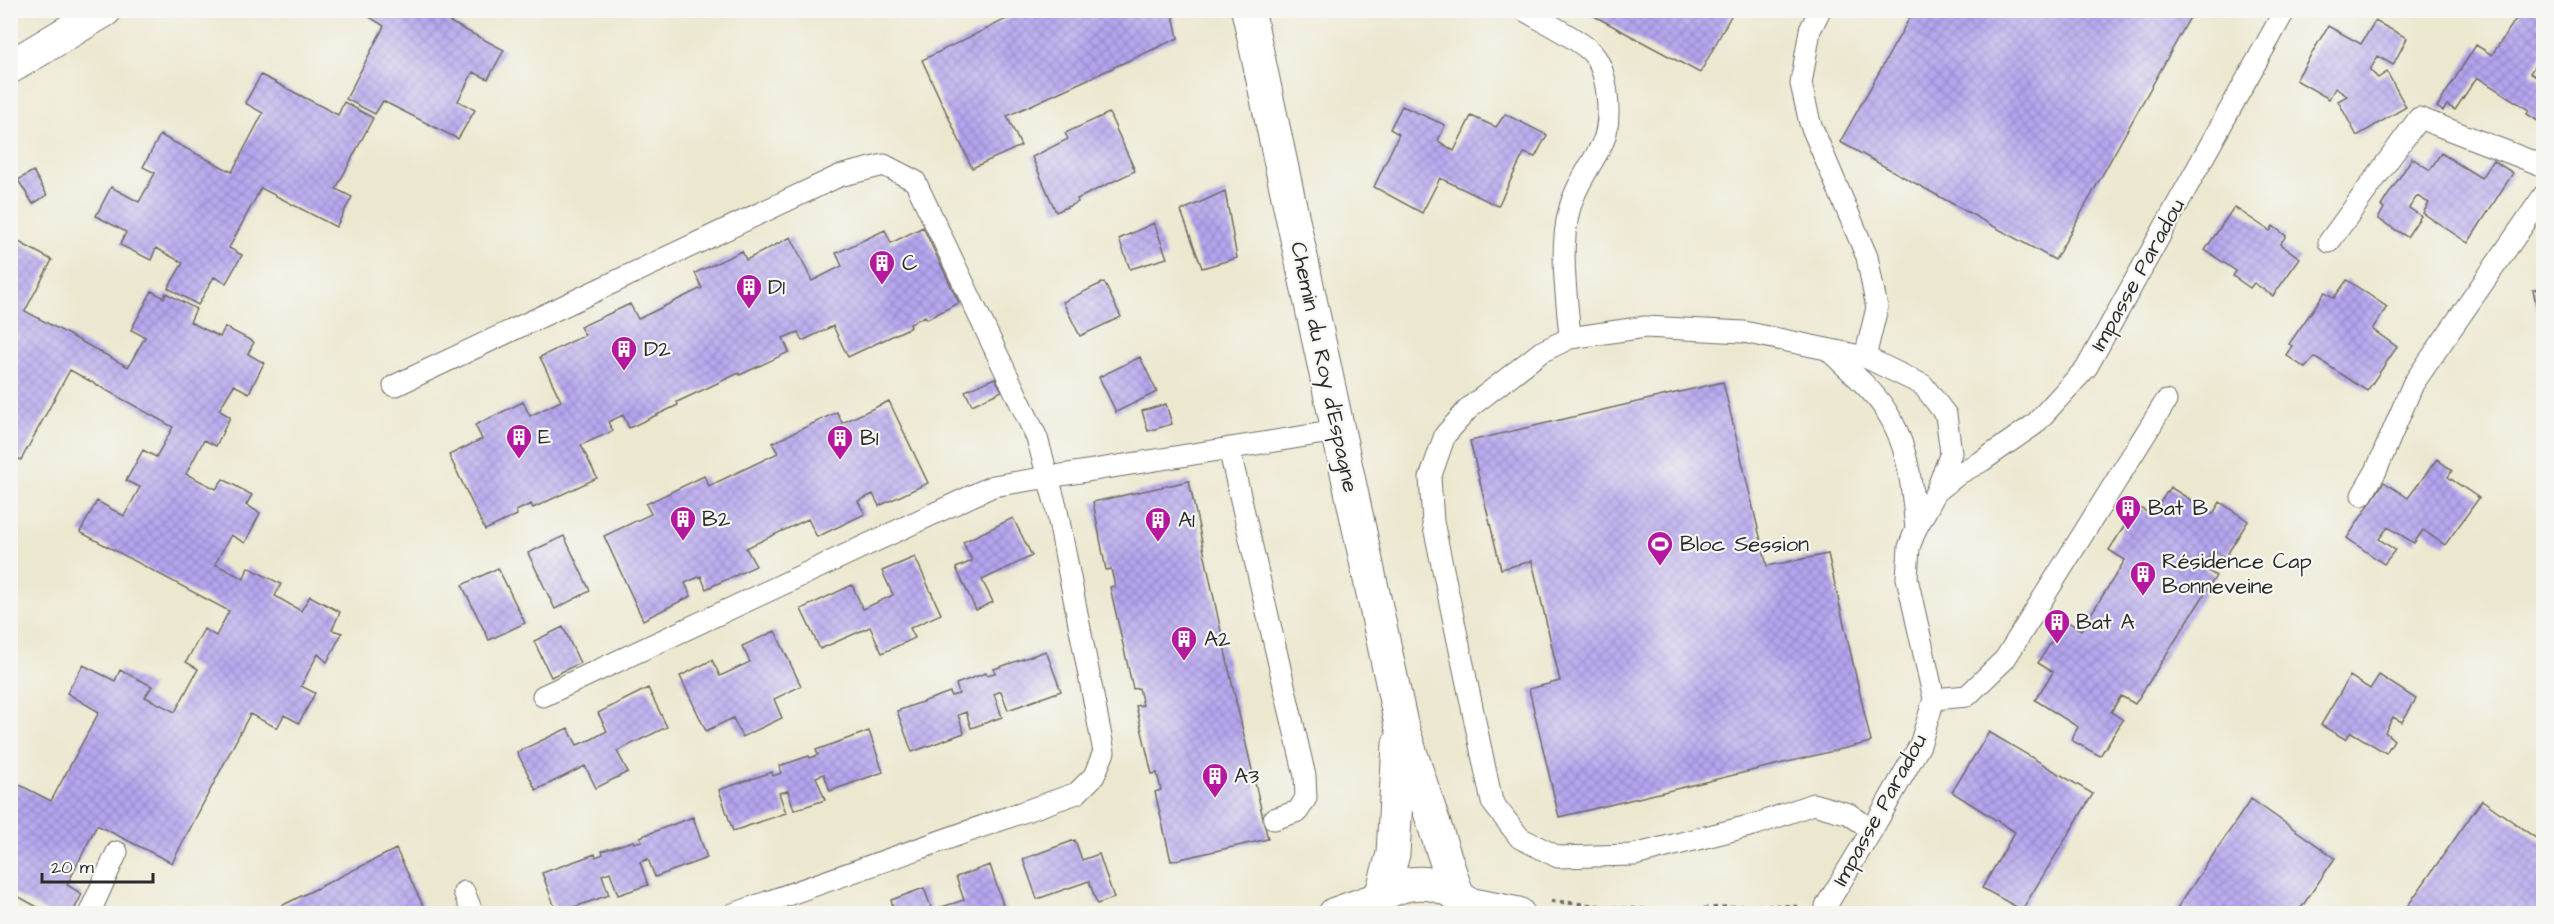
<svg xmlns="http://www.w3.org/2000/svg" width="2554" height="924" viewBox="0 0 2554 924" font-family="'Architects Daughter',sans-serif">
<defs>
<pattern id="building-cross-hatch" width="8" height="8" patternUnits="userSpaceOnUse" patternTransform="scale(1.5)"><rect width="8" height="8" fill="#b5a5f0"/><path d="M0 0l8 8M0 8l8-8" fill="none" stroke="#9387c3"/></pattern>
</defs>
<rect width="100%" height="100%" fill="#f6f6f2"/>
<filter id="ink" filterUnits="userSpaceOnUse"><feTurbulence type="fractalNoise" baseFrequency=".0167" numOctaves="2"/><feDisplacementMap in="SourceGraphic" scale="12" xChannelSelector="R" yChannelSelector="G"/><feConvolveMatrix kernelMatrix="1 2 1 2 8 2 1 2 1" color-interpolation-filters="sRGB"/></filter>
<filter id="wash" filterUnits="userSpaceOnUse"><feTurbulence type="fractalNoise" baseFrequency=".008" numOctaves="4" result="noise"/><feDisplacementMap in="SourceGraphic" scale="24" xChannelSelector="R" yChannelSelector="G"/><feGaussianBlur stdDeviation="1.35" result="paint"/><feColorMatrix in="noise" values="0 0 0 0 0 0 0 0 0 0 0 0 0 0 0 0 0 1.4 0 .05"/><feComposite in="paint" operator="in"/></filter>
<g filter="url(#wash)">
<rect width="100%" height="100%" fill="#ece8d0"/>
<g id="blocks">
<path fill="url(#building-cross-hatch)" d="M371,10H427L504,50L488,79L473,72L458,101L475,110L458,139L383,101L375,114L346,99L384,26L368,16Z
M1025,10H1172L1178,38L1007,116L1021,146L972,168L922,60Z
M1583,10H1734L1700,73Z
M1914,10H2194L2055,260L1840,142Z
M2515,10H2544V16L2538,24L2544,28V52L2530,73L2544,82V125L2527,114L2529,110L2477,77L2455,110L2447,105L2443,111L2437,107L2476,45L2492,55L2520,13Z
M2375,21L2407,38L2393,65L2378,56L2370,70L2378,78L2387,72L2406,107L2357,136L2338,101L2347,96L2335,88L2329,99L2296,80L2328,26L2361,44Z
M261,75L338,115L344,102L373,118L336,189L352,197L336,227L261,188L229,248L242,255L226,283L214,277L198,305L168,288L183,263L156,248L151,260L120,245L126,232L96,216L111,187L139,202L155,173L143,167L160,135L232,172L263,113L245,103Z
M1402,106L1445,125L1438,141L1454,151L1471,116L1496,127L1505,114L1547,135L1535,157L1524,153L1498,206L1440,178L1422,213L1374,187L1399,134L1390,129Z
M1109,113L1135,171L1077,199L1078,202L1056,212L1032,157L1068,139L1065,133Z
M2441,153L2481,178L2493,160L2513,173L2468,243L2423,213L2429,203L2417,196L2409,208L2421,216L2407,237L2378,219L2384,208L2381,206L2412,158L2430,170Z
M33,171L47,195L33,204L18,180Z
M1225,191L1237,258L1202,268L1181,211Z
M2234,207L2270,231L2273,226L2286,236L2280,244L2300,258L2273,296L2254,283L2250,288L2233,276L2236,271L2205,250Z
M1154,223L1167,258L1130,269L1119,239Z
M923,227L959,303L927,319L925,316L910,324L911,327L848,357L833,326L802,341L798,332L783,338L789,352L740,375L739,373L707,388L677,402L678,405L629,428L623,415L608,422L613,431L581,445L597,478L533,508L531,504L516,511L517,515L485,530L449,455L482,439L475,425L523,402L530,416L561,401L540,357L585,335L580,327L630,304L638,319L669,304L702,288L695,273L742,251L746,260L791,237L812,281L842,266L836,253L885,230L891,243Z
M17,241L52,260L25,311L128,367L145,337L131,330L152,291L164,298L166,293L196,309L190,322L220,337L225,327L254,342L248,354L264,363L249,393L234,385L219,410L230,417L216,446L204,440L186,474L216,489L223,479L252,495L246,505L260,513L245,543L231,535L215,564L244,579L248,567L281,584L275,596L301,611L310,596L340,612L332,630L342,633L327,662L318,654L301,686L315,693L299,723L284,715L277,728L250,714L172,863L97,825L67,885L82,894L72,914H50L10,892V780L51,801L99,712L67,693L83,665L115,681L120,670L152,686L145,697L175,712L198,669L186,662L204,629L216,636L229,611L80,532L97,501L124,516L140,487L126,481L143,450L156,457L173,427L70,370L21,460L10,454V254Z
M2347,280L2387,307L2372,329L2397,347L2367,391L2315,357L2305,368L2286,355L2292,346L2289,344L2325,292L2334,298Z
M1104,282L1121,317L1080,336L1063,302Z
M2544,288V307L2537,308L2533,290Z
M1140,357L1157,392L1116,412L1099,377Z
M995,378L1002,391L972,405L965,391Z
M1723,382L1767,566L1828,554L1871,742L1559,817L1529,689L1560,681L1532,561L1501,569L1470,441Z
M889,401L928,483L879,506L873,494L858,501L865,514L817,537L808,519L746,548L756,566L706,589L701,576L685,583L691,596L643,620L604,536L651,514L646,504L704,476L709,486L778,453L772,443L837,412L842,423Z
M1166,404L1172,424L1148,431L1142,411Z
M2437,459L2452,471L2448,477L2479,498L2445,545L2423,530L2414,543L2388,527L2379,539L2395,550L2384,564L2347,538L2384,482L2408,498Z
M1189,481L1233,688L1268,839L1171,861L1155,792L1161,790L1157,773L1152,774L1136,706L1143,705L1139,688L1133,689L1110,587L1115,586L1111,569L1106,570L1093,502Z
M2170,487L2213,514L2220,502L2248,521L2225,558L2213,550L2202,567L2216,576L2135,704L2121,696L2111,712L2123,720L2100,756L2071,740L2078,727L2035,700L2053,672L2038,663L2065,620L2081,630L2125,560L2109,550L2137,506L2152,515Z
M1013,518L1032,556L982,580L993,602L976,610L956,568L972,561L963,542Z
M564,536L590,591L555,609L528,553Z
M915,557L941,614L910,628L915,638L882,653L870,627L820,649L801,609L852,585L863,609L893,595L882,571Z
M498,568L525,623L489,640L462,585Z
M563,627L580,663L551,677L534,641Z
M775,631L801,686L774,699L782,718L742,737L733,718L706,731L680,676L712,660L720,676L750,662L742,646Z
M1046,651L1061,691L1008,710L1001,691L994,694L1002,717L971,728L966,712L958,715L964,733L912,752L897,711L950,692L951,696L959,694L956,684L986,673L987,675L995,673L994,669Z
M2379,675L2416,699L2402,722L2393,717L2385,732L2394,740L2386,753L2351,732L2345,739L2321,725L2350,676L2370,689Z
M648,688L667,727L617,751L628,772L596,788L585,766L536,790L517,752L568,728L577,745L592,739L607,731L598,713Z
M869,731L883,772L830,791L824,774L816,777L825,800L794,810L788,791L779,793L786,813L733,831L719,790L772,772L773,776L781,773L779,766L809,756L810,758L818,755L816,750Z
M1989,732L2093,794L2022,910L1982,888L2015,832L1952,792Z
M2251,799L2335,858L2297,914H2173Z
M2482,800L2544,844V914H2402Z
M693,817L707,858L655,877L648,859L640,862L648,885L618,895L610,872L602,875L609,895L557,913L542,873L595,854L596,857L603,854L602,851L633,841L634,843L642,841L640,837Z
M1075,840L1082,860L1099,854L1114,898L1097,904L1089,881L1037,899L1023,859Z
M396,849L427,914H265Z
M990,865L1006,914H895L891,900L924,888L932,910L964,900L956,877Z"/>
</g>
</g>
<g filter="url(#ink)">
<use href="#blocks" fill-opacity="0" stroke="#6f6d65" stroke-width="1.5"/>
<g fill="none" stroke-linecap="round" stroke-linejoin="round">
<g stroke="#6f6d65" stroke-width="23">
<path id="service" d="M1524,10C1540,20 1583,41 1593,54C1609,73 1613,125 1601,146C1590,167 1575,187 1569,211C1559,252 1567,296 1570,338
M1820,10L1810,30L1801,84L1810,123L1867,257L1877,308L1865,357
M2329,242L2419,118L2544,166
M1827,349C1847,368 1870,387 1885,409C1909,444 1912,488 1916,529
M394,386L839,176L884,165L915,181L1037,438L1056,506L1104,752L1094,776L1077,793L733,914
M1229,448L1305,776L1306,798L1298,811L1274,819
M1936,492L1960,473L1982,461L2035,424L2087,367L2285,10
M2362,495L2376,471L2413,384L2544,195
M543,696L993,486L1337,431
M1934,699L1967,696L2005,659L2166,401
M464,892L473,914
M89,914L117,852
M1826,914V906L1872,830L1920,745L1934,699L1907,578L1909,547L1916,529L1936,492L1951,453L1946,415L1923,385L1865,357L1744,332L1645,327L1570,338L1541,352L1470,407L1445,435L1430,478L1433,522L1492,802L1520,838L1558,857L1634,855L1757,824L1813,804L1849,814L1872,830"/>
</g>
<g stroke="#6f6d65" stroke-width="35">
<path id="minor" d="M10,67L105,10
M1468,904L1518,914
M1335,914L1372,901"/>
</g>
<g stroke="#6f6d65" stroke-width="35">
<path id="tertiary" d="M1248,10L1401,724L1457,894
M1382,893L1393,854L1399,744
M1362,914C1392,875 1446,871 1475,914"/>
</g>
<path stroke="#6f6d65" stroke-width="4" stroke-dasharray="4.5 4.5" stroke-linecap="butt" d="M1551,901C1592,905 1635,911 1676,910C1717,909 1757,903 1798,907"/>
<use href="#service" stroke="#fff" stroke-width="21"/>
<use href="#minor" stroke="#fff" stroke-width="33"/>
<use href="#tertiary" stroke="#fff" stroke-width="33"/>
</g>
</g>
<defs>
<g id="building-pin" transform="scale(1.35)"><path d="M0 17L-7.5 6A9.5 9.5 0 1 1 7.5 6Z" fill="#b5179e" stroke="#f6f6f2"/><path d="M-4-6H4V6H1V3H-1V6H-4ZM-2.5-4.3h1.7v1.8h-1.7ZM.8-4.3h1.7v1.8H.8ZM-2.5-1h1.7V.8h-1.7ZM.8-1h1.7V.8H.8Z" fill="#fff"/></g>
<g id="stadium-pin" transform="scale(1.35)"><path d="M0 17L-7.5 6A9.5 9.5 0 1 1 7.5 6Z" fill="#b5179e" stroke="#f6f6f2"/><path d="M0-5a6.5 5 0 1 0 0 10a6.5 5 0 1 0 0-10ZM-3.5-1.8h7v3.6h-7Z" fill="#fff"/></g>
</defs>
<g fill-rule="evenodd">
<use href="#building-pin" x="882" y="263"/>
<use href="#building-pin" x="749" y="287"/>
<use href="#building-pin" x="624" y="349"/>
<use href="#building-pin" x="519" y="437"/>
<use href="#building-pin" x="840" y="438"/>
<use href="#building-pin" x="2128" y="508"/>
<use href="#building-pin" x="683" y="519"/>
<use href="#building-pin" x="1158" y="520"/>
<use href="#stadium-pin" x="1660" y="544"/>
<use href="#building-pin" x="2143" y="574"/>
<use href="#building-pin" x="2057" y="622"/>
<use href="#building-pin" x="1184" y="639"/>
<use href="#building-pin" x="1215" y="776"/>
</g>
<g text-anchor="middle" dominant-baseline="central" stroke-width="4.5" stroke-linejoin="round" paint-order="stroke">
<g font-size="22" fill="#2b2b2b" stroke="#f6f6f2" text-anchor="start">
<text x="902" y="263">C</text>
<text x="768" y="287">D1</text>
<text x="644" y="349">D2</text>
<text x="538" y="437">E</text>
<text x="860" y="438">B1</text>
<text x="2148" y="508">Bat B</text>
<text x="702" y="519">B2</text>
<text x="1178" y="520">A1</text>
<text x="1680" y="544">Bloc Session</text>
<text x="2162" y="561">Résidence Cap<tspan x="2162" dy="25">Bonneveine</tspan></text>
<text x="2076" y="622">Bat A</text>
<text x="1204" y="639">A2</text>
<text x="1234" y="776">A3</text>
</g>
<g font-size="22" fill="#2b2b2b" stroke="#f6f6f2">
<text transform="translate(2138 275) rotate(-61)">Impasse Paradou</text>
<text transform="translate(1324 367) rotate(78)">Chemin du Roy d'Espagne</text>
<text transform="translate(1880 810) rotate(-61)">Impasse Paradou</text>
</g>
</g>
<rect width="2554" height="924" fill="none" stroke="#f6f6f2" stroke-width="36"/>
<path d="M42 873v9h111v-9" fill="none" stroke="#2b2b2b" stroke-width="3"/>
<text x="51" y="873" font-size="18" fill="#2b2b2b" stroke="#f6f6f2" stroke-width="4.5" paint-order="stroke">20 m</text>
</svg>
